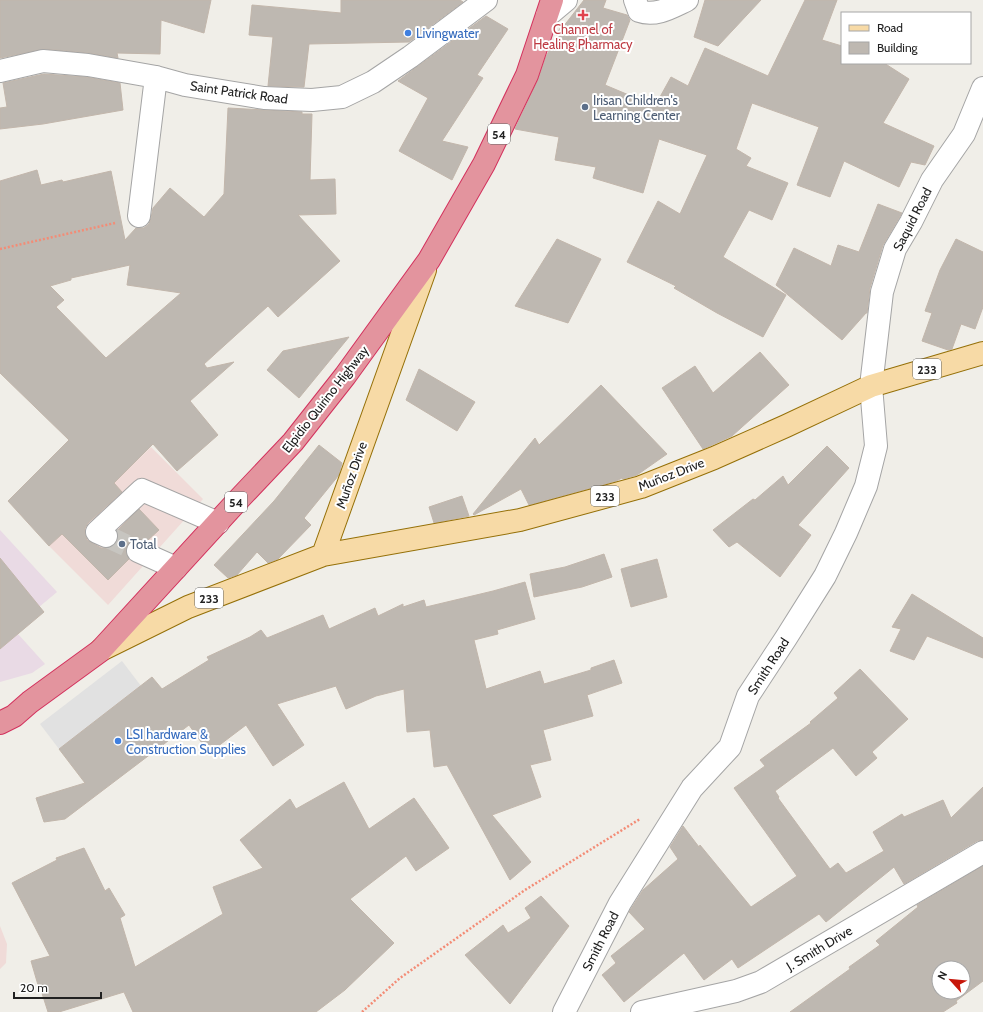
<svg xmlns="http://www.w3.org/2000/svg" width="983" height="1012" viewBox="0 0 983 1012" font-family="Cabin,sans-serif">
<rect width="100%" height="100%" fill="#f0eee8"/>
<path fill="#f0dbd8" d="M151,447L203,499L108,605L49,546Z
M0,926L7,944L6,963L0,969Z"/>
<path fill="#e9dae5" d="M0,530L57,592L39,607L44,612L18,634L45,664L32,673L0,682Z"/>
<path fill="#e1e1e1" d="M122,661L141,686L59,749L40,724Z"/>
<path fill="#beb8b1" stroke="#c2b6ab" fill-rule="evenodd" d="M0,0H211L204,33L161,20L160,54L117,53L118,58L89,53L44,49L0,58Z
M341,0H460L463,2L409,42L309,44L304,87L268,86L273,37L249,35L252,5L341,13Z
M584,0H606L603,8L627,15L630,20L605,85L655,106L671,77L688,86L705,48L768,76L805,0H837L822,40L842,46V63H884L909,79L883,123L934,146L925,165L911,162L899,187L844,161L830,197L797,185L819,127L752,103L736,149L751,158L746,166L788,183L772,220L749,210L723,257L786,295L763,337L717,313L674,288L676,286L627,262L658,201L680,214L707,155L659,139L643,193L593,178L596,167L555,160L559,137L515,129L538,80L546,57L561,26L563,27Z
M705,0H761L718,46L694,37Z
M486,16L508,29L477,75L483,78L442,141L468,147L452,180L399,151L428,98L398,81Z
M44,74L86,77L120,83L123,110L43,124L0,129V108L7,107L3,83Z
M228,108L302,112V114H312L310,180L335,179L336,214L298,215L340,261L278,317L268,306L204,364L207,368L234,362L190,401L218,435L177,471L153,444L114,483L122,492L88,523L85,528V534L87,540L101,548H108L113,546L118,541V535L117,531L139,509L159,530L147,541L137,539L130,541L127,546L126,552L129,559L108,580L62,534L49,546L8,501L69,440L0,373V181L37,170L41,185L62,180L63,182L111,171L125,240L136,228H144L149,224L151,218L153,208L170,188L204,217L224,194ZM130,265L127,285L181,293L106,358L56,307L64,300L50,286L71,280V278Z
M878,204L902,213L883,245L870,288L867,313H866L842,340L776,285L794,248L831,266L838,245L859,252Z
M557,239L601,259L568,323L515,306Z
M956,239L983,252V307L975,329L961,324L952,349L948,350L922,341L932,313L925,311L940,270Z
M349,337L299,398L267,370L283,351Z
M760,352L789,385L732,436L703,449L662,388L695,366L713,393Z
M419,369L475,402L457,431L406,400Z
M601,385L667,454L637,475L623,479L622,478L616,481L529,505L521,489L474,515L473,514L535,438L539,445Z
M319,445L342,463L339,475L304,518L311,525L278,559L268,563L257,552L237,575L228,578L214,565L274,501Z
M827,446L849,468L798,525L811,535L780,577L737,542L729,547L713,530L753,499L755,500L783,476L788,485Z
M462,496L469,516L434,523L429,507Z
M604,554L612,577L582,587L534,597L530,574L565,567Z
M0,558L44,612L0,649Z
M657,559L667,597L631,607L621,569Z
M525,582L535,619L497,630L498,634L474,640L486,689L540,671L544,684L591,670V668L614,660L622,683L587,695L593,716L543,730L551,760L530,765L541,797L492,815L531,862L510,880L447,765L434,767L430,730L407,732L404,689L376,696L346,709L336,686L277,704L304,745L273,766L246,725L209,753L189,725L65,819L44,822L36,798L85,783L59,749L152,677L162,689L209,660L207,657L250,637L261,630L267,638L323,615L329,629L375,608L378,616L403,604V607L424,600L426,607L493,591Z
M912,594L983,638V658L927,636L914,660L890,651L901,629L892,627Z
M860,669L908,719L872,752L877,758L856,776L833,748L775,791L779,797L778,798L830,869L838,863L846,873L884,851L873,832L902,814L904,817L943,800L951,818L983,787V840L977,841L904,884L894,867L826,922L819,914L738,968L732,959L704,980L684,953L624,1002L602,975L616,963L611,956L645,929L629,912L643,890L678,859L670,847L683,826L699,847L700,845L751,907L797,876L734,788L765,766L760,760L811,723L810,722L838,698L834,693Z
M344,782L369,829L414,798L449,848L416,871L406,856L350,899L394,943L345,990L316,1012H133L124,992L59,1012H48L39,984L38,985L31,961L50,956L12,883L57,860L56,858L84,848L105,891L109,888L125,915L120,918L135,967L223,914L213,887L263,868L240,840L290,799L296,809Z
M983,866V981L956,1001L957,1003L943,1012H790L850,969L849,967L880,945L876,941L918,907L917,905ZM939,968H963V992H939Z
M541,896L569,926L510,1004L465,955L503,925L508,933L531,918L525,908Z"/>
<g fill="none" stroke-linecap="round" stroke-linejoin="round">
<path stroke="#c7c5c0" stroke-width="22" stroke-dasharray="22 11" stroke-linecap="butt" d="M106,536L138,551"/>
<g stroke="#a5a5a5" stroke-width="24">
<path id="minor" d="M635,0L639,11C656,17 672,7 687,0
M547,16L566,0
M0,71L43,61L88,65L156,77L185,85L264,98L312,100L342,97L373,82L410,57L486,0
M139,216L156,77
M106,536L97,532L142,490L218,523
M138,551L176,568
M564,1012L620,903L692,788L730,747L748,696L786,638L825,576L846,533L866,486L876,446L871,386L882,292L895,249L911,222L932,180L964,134L983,88
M642,1012L736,991L761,982L983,852"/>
</g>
<g stroke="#957008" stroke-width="24">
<path id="major" d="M323,555L425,270
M101,650L188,607L323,555L520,520L641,487L714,458L786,426L871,386L983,353"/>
</g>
<g stroke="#d3315d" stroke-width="24">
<path id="highway" d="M0,723L14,716L30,702L100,651L240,498L293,442L345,376L429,260L484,164L527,75L552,0"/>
</g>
<path stroke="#f38c76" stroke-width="2.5" stroke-dasharray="2 2" stroke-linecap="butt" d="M0,249L115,223
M362,1012L400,978L525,890L640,819"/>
<use href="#minor" stroke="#fff" stroke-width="22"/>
<use href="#major" stroke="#f7daa6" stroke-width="22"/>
<use href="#highway" stroke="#e3949e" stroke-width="22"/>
</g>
<path fill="#e0444e" stroke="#fff" stroke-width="1.5" d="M581 9h4v4h4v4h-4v4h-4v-4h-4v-4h4z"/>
<g fill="#3f7fe0" stroke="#fff" stroke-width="1.5">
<circle cx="408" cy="33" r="4"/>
<circle cx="118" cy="741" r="4"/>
</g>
<g fill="#5c6f8a" stroke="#fff" stroke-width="1.5">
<circle cx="585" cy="107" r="4"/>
<circle cx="122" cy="544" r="4"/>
</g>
<g text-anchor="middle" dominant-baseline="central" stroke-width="4" stroke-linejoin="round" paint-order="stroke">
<g fill="#fff" stroke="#646464" stroke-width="1">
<rect x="488" y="124" width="22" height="20" rx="3"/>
<rect x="913" y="359" width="28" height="20" rx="3"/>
<rect x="591" y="486" width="28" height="20" rx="3"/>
<rect x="225" y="492" width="22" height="20" rx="3"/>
<rect x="195" y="588" width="28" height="20" rx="3"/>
</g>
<g font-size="12" font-weight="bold" fill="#212121">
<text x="499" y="134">54</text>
<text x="927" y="369">233</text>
<text x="605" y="496">233</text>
<text x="236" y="502">54</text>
<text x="209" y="598">233</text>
</g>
<g font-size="13" fill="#be3a42" stroke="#fff">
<text x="583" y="29">Channel of<tspan x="583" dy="15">Healing Pharmacy</tspan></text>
</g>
<g font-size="13" fill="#366cbe" stroke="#fff" text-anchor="start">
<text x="416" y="33">Livingwater</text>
<text x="126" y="734">LSI hardware &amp;<tspan x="126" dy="15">Construction Supplies</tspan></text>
</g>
<g font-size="13" fill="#212121" stroke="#fff">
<text transform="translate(239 92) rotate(8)">Saint Patrick Road</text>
<text transform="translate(912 219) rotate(-63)">Saquid Road</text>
<text transform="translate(325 399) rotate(-52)">Elpidio Quirino Highway</text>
<text transform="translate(671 474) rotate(-21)">Muñoz Drive</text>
<text transform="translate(351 475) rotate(-71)">Muñoz Drive</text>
<text transform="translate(768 666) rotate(-57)">Smith Road</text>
<text transform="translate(600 941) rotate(-63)">Smith Road</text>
<text transform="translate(819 948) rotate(-31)">J. Smith Drive</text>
</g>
<g font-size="13" fill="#4e5e75" stroke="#fff" text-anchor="start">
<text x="593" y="100">Irisan Children's<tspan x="593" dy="15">Learning Center</tspan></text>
<text x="130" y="544">Total</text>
</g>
</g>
<rect x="841" y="12" width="130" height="52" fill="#ffffff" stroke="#a6a6a6"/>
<rect x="849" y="25" width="20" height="6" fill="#f7daa6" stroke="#a6a6a6"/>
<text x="877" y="32" font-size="12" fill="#212121">Road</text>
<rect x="849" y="42" width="20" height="12" fill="#beb8b1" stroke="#a6a6a6"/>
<text x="877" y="52" font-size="12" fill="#212121">Building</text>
<g transform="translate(951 980) rotate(297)"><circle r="19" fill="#ffffff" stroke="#a6a6a6"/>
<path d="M0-3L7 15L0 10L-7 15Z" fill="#c7170b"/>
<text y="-6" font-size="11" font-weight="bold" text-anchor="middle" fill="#212121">N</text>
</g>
<path d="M14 992v6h87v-6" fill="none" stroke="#212121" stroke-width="2"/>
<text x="20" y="992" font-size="12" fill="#212121" stroke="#ffffff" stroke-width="3" paint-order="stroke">20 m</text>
</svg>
